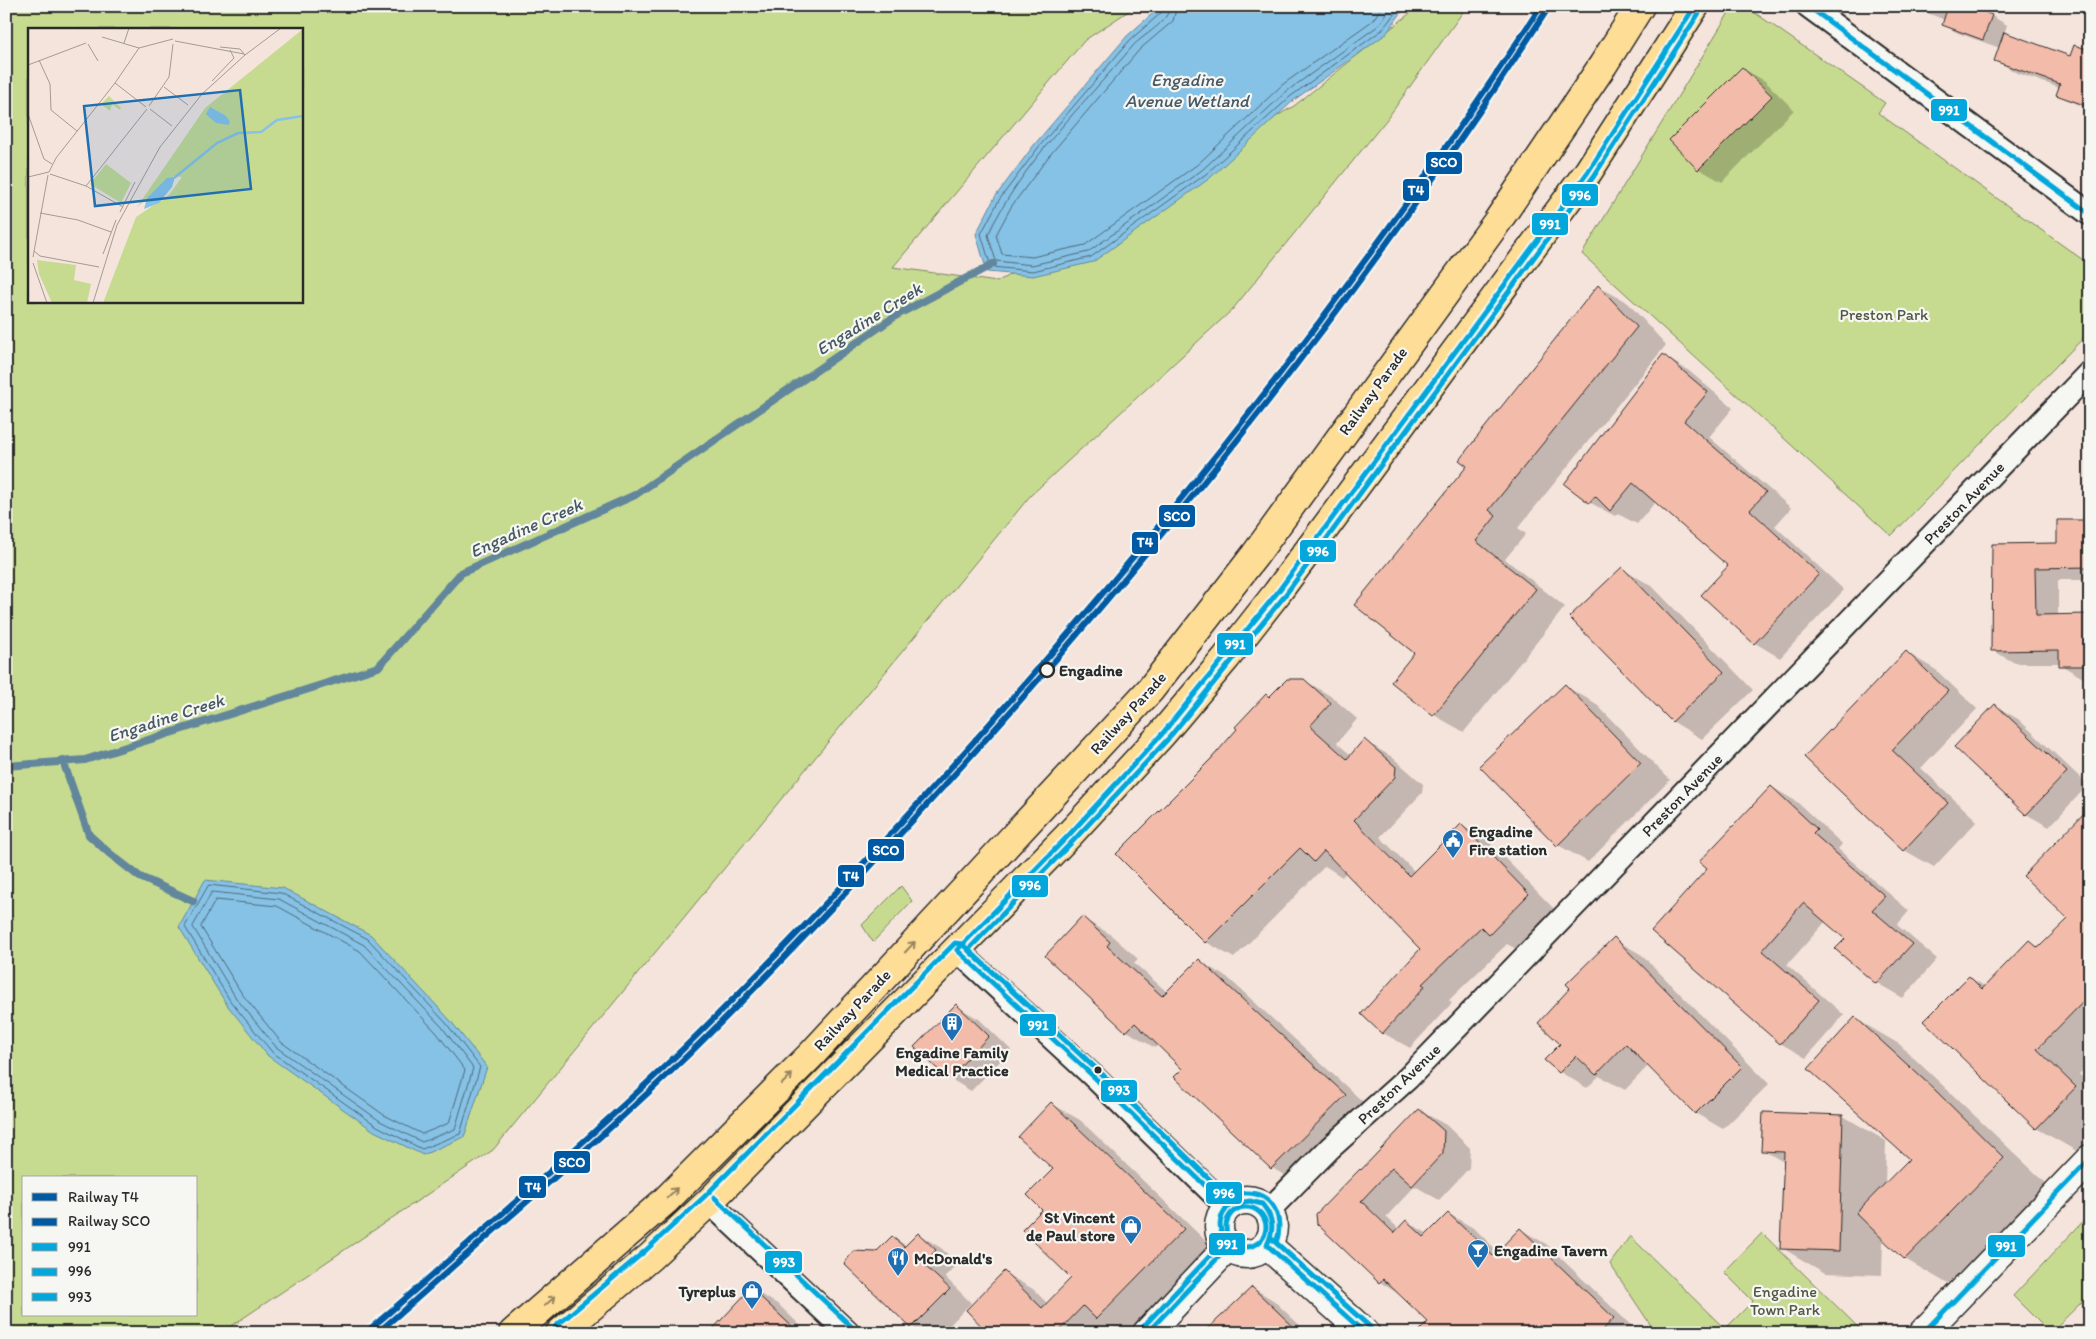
<svg xmlns="http://www.w3.org/2000/svg" width="2096" height="1339" viewBox="0 0 2096 1339" font-family="Itim,sans-serif">
<rect width="100%" height="100%" fill="#f5e4dc"/>
<filter id="ink" filterUnits="userSpaceOnUse"><feTurbulence type="fractalNoise" baseFrequency=".02" numOctaves="2"/><feDisplacementMap in="SourceGraphic" scale="10" xChannelSelector="R" yChannelSelector="G"/><feConvolveMatrix kernelMatrix="1 2 1 2 8 2 1 2 1" color-interpolation-filters="sRGB"/></filter>
<g filter="url(#ink)">
<path fill="#c7db90" stroke="#79835e" fill-rule="evenodd" d="M6,6H1136L1085,40L893,267L997,282L1294,106L1419,6H1467L1387,119L1232,310L1030,496L493,1150L221,1333H6ZM29,29H301V301H29ZM24,1178H196V1315H24Z
M1733,6H1745L1885,103L1878,113L2090,265V331L1891,536L1582,254Z
M901,886L912,901L873,942L862,925Z
M2090,1214V1294L2050,1333L2013,1296Z
M1762,1233L1864,1333H1656L1610,1264L1630,1236L1725,1329L1753,1301L1724,1272Z"/>
<path fill="#86c2e6" stroke="#62869b" d="M1161,6H1406L1386,34L1294,100L1210,178L1093,262L1033,276L987,272L976,234L995,197L1034,145L1127,36Z
M205,880L283,888L371,935L450,1020L487,1067L464,1137L423,1155L374,1131L268,1056L227,1005L179,927Z"/>
<path fill="#0003" d="M1910,6H1965L1992,16L2007,25L2004,34L2071,58L2090,52V110L2057,95L2060,88L2015,72L1996,60L2000,48L1958,33L1943,24L1945,20Z
M1742,68L1765,81L1794,110L1722,182L1699,169Z
M1598,286L1628,303L1666,345L1518,528L1526,534L1505,559L1565,607L1464,732L1434,715L1416,653Z
M1664,356L1689,371L1733,408L1709,437L1791,508L1775,526L1844,590L1780,658L1755,643L1730,566L1656,501L1637,524L1618,514L1615,516L1589,502Z
M2090,521V580H2058V616H2090V678H2083L2061,665L2060,663H2015L1992,650L1993,545H2058Z
M1622,569L1652,586L1753,690L1702,739L1672,721Z
M1906,652L1936,670L1977,709L1921,768L1977,821L1934,867L1904,850L1806,757Z
M1304,680L1332,697L1357,719L1337,743L1352,756L1365,741L1392,757L1423,784L1422,793L1380,837L1415,872L1461,825L1488,841L1556,911L1518,950L1507,944L1449,1000L1452,1003L1410,1048L1383,1033L1422,949L1346,872L1342,877L1325,866L1234,958L1206,942L1117,854L1270,698Z
M1565,686L1595,703L1670,780L1588,862L1558,845Z
M1995,706L2018,719L2088,785L2049,827L2026,814Z
M1772,787L1797,802L1842,844L1838,849L1909,911L1897,925L1937,959L1903,998L1877,983L1837,949L1846,939L1826,921L1787,965L1844,1015L1806,1058L1780,1043L1708,869Z
M2090,813V1064L2079,1074L2090,1085V1143L2080,1153L2036,1128L1969,977L1986,987L2030,942L2040,948L2069,919Z
M1082,918L1110,934L1138,959L1134,963L1167,992L1199,961L1227,977L1374,1112L1300,1184L1272,1168L1184,1069L1158,1044L1155,1048L1127,1031Z
M1614,939L1642,955L1769,1084L1723,1129L1695,1113L1649,1065L1625,1090L1599,1076L1587,1088L1560,1072L1561,1044Z
M956,1006L979,1019L1011,1050L971,1091L949,1078L916,1047Z
M1856,1019L1899,1044L2047,1184L1948,1284L1905,1259L1883,1238L1882,1275L1825,1273L1782,1248L1785,1163L1763,1150L1764,1113L1843,1116L1886,1141L1885,1185L1910,1159Z
M1052,1104L1080,1120L1211,1246L1127,1333L1109,1325L1101,1333H990L1004,1273L1033,1289L1048,1304L1073,1278L1044,1210L1055,1169Z
M1419,1110L1446,1125L1470,1148L1469,1168L1439,1200L1415,1186L1386,1217L1399,1229L1406,1221L1428,1234L1449,1214L1475,1229L1498,1252L1520,1229L1546,1244L1639,1333H1419L1430,1322L1402,1296L1380,1282L1318,1223L1362,1171Z
M918,1234L941,1248L958,1264L945,1277L971,1303L942,1333H922L912,1327L846,1263L876,1254L892,1237L907,1246Z
M1253,1288L1273,1300L1308,1333H1205Z
M751,1289L779,1305L808,1333H711Z"/>
<g fill="none" stroke-linecap="round" stroke-linejoin="round">
<path stroke="#4f6776" stroke-width="1" d="M1164,6L1162,12L1130,40L1038,148L999,200L981,234L991,267L1033,271L1091,257L1206,174L1291,96L1382,30L1400,6
M1170,6C1169,23 1142,35 1132,47C1082,106 1021,164 988,235L996,261L1032,265L1088,252L1202,170L1287,91L1378,26L1392,6
M1177,6L1173,21L1140,49L1049,156L1011,207L996,235L1002,254L1032,257L1085,245L1198,164L1282,85L1372,21L1383,6
M209,885L281,893L368,939L446,1023L480,1067L460,1134L422,1149L377,1126L272,1052L231,1002L185,927Z
M212,892L279,899L364,945L442,1027L473,1068L455,1129L422,1142L380,1121L276,1047L236,998L193,927Z
M216,900L277,906L360,951L436,1032L465,1070L449,1123L422,1134L384,1115L281,1042L242,994L201,927Z"/>
<path stroke="#62869b" stroke-width="8" d="M63,761L89,835L109,853L140,877L193,901
M6,766L85,760L378,667L461,573L635,495L897,315L993,264"/>
</g>
<path fill="#f3bbaa" stroke="#2b2b2b" d="M1948,6H1969L1992,15L1983,40L1942,25Z
M2004,32L2070,56L2074,45L2090,50V107L2056,95L2060,84L1994,61Z
M1742,67L1772,96L1698,170L1669,140Z
M1598,285L1637,327L1489,510L1496,516L1476,541L1536,589L1433,716L1391,682L1414,653L1354,605L1467,466L1459,460Z
M1663,354L1708,392L1684,421L1766,492L1750,510L1819,574L1754,644L1701,595L1728,566L1633,483L1610,511L1595,496L1589,503L1564,484Z
M2057,520H2090V567L2035,568L2036,615L2090,614V666H2059V650L1991,651L1992,544L2057,543Z
M1622,567L1724,672L1672,722L1569,617Z
M1906,651L1948,691L1892,750L1948,803L1903,851L1804,757Z
M1287,679H1304L1331,703L1310,726L1347,759L1364,739L1396,767L1395,777L1354,820L1409,876L1461,824L1529,894L1489,935L1481,927L1422,984L1425,986L1382,1034L1361,1014L1420,949L1324,851L1314,862L1300,848L1205,943L1116,854L1211,759L1237,729L1235,727L1266,694L1269,697Z
M1565,684L1641,763L1557,846L1479,766Z
M1995,704L2067,772L2026,815L1954,747Z
M1771,786L1817,829L1813,833L1885,896L1872,910L1912,944L1876,984L1835,949L1845,939L1803,903L1762,950L1819,1000L1780,1044L1651,931L1707,869L1699,862Z
M2090,807V995L2037,1049L2076,1087L2036,1129L1924,1021L1969,976L1982,989L2029,940L2038,948L2068,919L2023,876Z
M1082,916L1110,942L1107,946L1162,996L1199,959L1346,1095L1271,1169L1174,1077L1182,1069L1135,1023L1126,1032L1045,956Z
M1614,937L1742,1067L1695,1114L1626,1044L1596,1075L1576,1056L1559,1073L1544,1060L1560,1044L1538,1023L1570,988L1566,984Z
M956,1004L989,1036L948,1079L914,1047Z
M1855,1017L1933,1088L2004,1158L1904,1260L1856,1213L1909,1159L1808,1069Z
M1051,1102L1184,1229L1096,1319L1083,1306L1057,1333H988L966,1310L1004,1271L1042,1308L1071,1278L1022,1230L1042,1210L1027,1195L1053,1169L1018,1137Z
M1419,1109L1444,1131L1443,1153L1412,1186L1392,1168L1361,1201L1394,1233L1406,1220L1424,1237L1448,1213L1493,1256L1520,1228L1614,1318L1600,1333H1417L1428,1322L1383,1279L1379,1283L1317,1224L1316,1214L1360,1169L1361,1170Z
M1763,1112L1843,1115L1839,1251L1780,1249L1784,1152L1761,1151Z
M918,1233L936,1250L923,1264L950,1289L911,1328L844,1264L853,1251L876,1252L892,1236L904,1247Z
M1252,1287L1300,1333H1203Z
M751,1288L799,1333H709Z"/>
<g fill="none" stroke-linecap="round" stroke-linejoin="round">
<g stroke="#2b2b2b" stroke-width="26">
<path id="street" d="M1808,6L2090,214
M957,950L1094,1077L1227,1207
M709,1202L848,1333
M1268,1211L1330,1148L1408,1078L2090,372"/>
</g>
<g stroke="#2b2b2b" stroke-width="31">
<path id="secondary" d="M1219 1227a27 27 0 1 1 54 0a27 27 0 1 1-54 0Z
M1267,1245L1365,1333
M1147,1333L1228,1247
M1923,1333L2090,1159"/>
</g>
<g stroke="#2b2b2b" stroke-width="31">
<path id="highway" d="M513,1333L665,1201L811,1055L1150,690L1255,555L1497,222L1603,65L1640,6
M560,1333L650,1257L709,1202L1068,836L1162,734L1226,658L1277,593L1588,172L1695,6"/>
</g>
<use href="#street" stroke="#f6f6f2" stroke-width="22"/>
<use href="#secondary" stroke="#f6f6f2" stroke-width="28"/>
<use href="#highway" stroke="#fedd96" stroke-width="28"/>
<g stroke="#f6f6f2" stroke-width="9">
<path id="bus-1" d="M1808,6L2090,214
M1227,1207L1094,1077L957,950L1068,836L1162,734L1277,593L1588,172L1695,6
M1267,1245L1365,1333
M1147,1333L1228,1247C1218,1231 1216,1217 1231,1204L1250,1201L1262,1204C1273,1217 1275,1229 1267,1245
M1923,1333L2090,1159"/>
</g>
<g stroke="#f6f6f2" stroke-width="9">
<path id="bus-2" d="M1370,1327L1276,1243C1285,1219 1273,1191 1244,1193C1239,1193 1233,1196 1229,1198L1099,1072L968,950L1073,841L1168,739L1283,598L1594,176L1701,10"/>
</g>
<g stroke="#f6f6f2" stroke-width="9">
<path id="bus-3" d="M714,1197L853,1328
M1226 1227a20 20 0 1 1 40 0a20 20 0 1 1-40 0Z
M1272,1239L1370,1327
M555,1327L645,1251L704,1197L955,943L962,944L1099,1071L1232,1202
M1142,1328L1223,1242"/>
</g>
<use href="#bus-1" stroke="#04a7db" stroke-width="5"/>
<use href="#bus-2" stroke="#04a7db" stroke-width="5"/>
<use href="#bus-3" stroke="#04a7db" stroke-width="5"/>
<g stroke="#f6f6f2" stroke-width="10">
<path id="rail-1" d="M365,1333C407,1298 446,1262 487,1227C554,1168 621,1109 685,1047C800,934 909,816 1015,695C1207,477 1382,250 1541,6"/>
</g>
<g stroke="#f6f6f2" stroke-width="10">
<path id="rail-2" d="M377,1333C416,1300 453,1266 491,1233C558,1175 625,1116 689,1054C803,942 912,823 1018,703C1212,482 1387,257 1547,10"/>
</g>
<use href="#rail-1" stroke="#005aa3" stroke-width="6"/>
<use href="#rail-2" stroke="#005aa3" stroke-width="6"/>
</g>
<defs><path id="oneway-shaft" d="M-6 0H5M1.5-3L5.5 0L1.5 3" fill="none" stroke-width="1.6" stroke-linecap="round" stroke-linejoin="round" transform="scale(1.25)"/></defs>
<g stroke="#948460">
<use href="#oneway-shaft" transform="translate(910 947) rotate(-47)"/>
<use href="#oneway-shaft" transform="translate(787 1079) rotate(-45)"/>
<use href="#oneway-shaft" transform="translate(672 1193) rotate(-44)"/>
<use href="#oneway-shaft" transform="translate(550 1301) rotate(-41)"/>
</g>
</g>
<defs>
<g id="civic-pin" transform="scale(1.125)"><path d="M0 17L-7.5 6A9.5 9.5 0 1 1 7.5 6Z" fill="#1f6fb2" stroke="#f6f6f2"/><path d="M-.6-6.5H3V-4.5H.6V-3L4-1V1h2V6H-6V1h2V-1L-.6-3ZM-1.2 2.5V6h2.4V2.5Z" fill="#fff"/></g>
<g id="building-pin" transform="scale(1.125)"><path d="M0 17L-7.5 6A9.5 9.5 0 1 1 7.5 6Z" fill="#1f6fb2" stroke="#f6f6f2"/><path d="M-4-6H4V6H1V3H-1V6H-4ZM-2.5-4.3h1.7v1.8h-1.7ZM.8-4.3h1.7v1.8H.8ZM-2.5-1h1.7V.8h-1.7ZM.8-1h1.7V.8H.8Z" fill="#fff"/></g>
<g id="shop-pin" transform="scale(1.125)"><path d="M0 17L-7.5 6A9.5 9.5 0 1 1 7.5 6Z" fill="#1f6fb2" stroke="#f6f6f2"/><path d="M-5-2.5h2.3a2.7 3.5 0 0 1 5.4 0H5L5.5 6h-11ZM-1.5-2.5h3a1.5 2.3 0 0 0-3 0Z" fill="#fff"/></g>
<g id="bar-pin" transform="scale(1.125)"><path d="M0 17L-7.5 6A9.5 9.5 0 1 1 7.5 6Z" fill="#1f6fb2" stroke="#f6f6f2"/><path d="M-6-5H6L.8 .8V4.5H3.5V6h-7V4.5H-.8V.8Z" fill="#fff"/></g>
<g id="restaurant-pin" transform="scale(1.125)"><path d="M0 17L-7.5 6A9.5 9.5 0 1 1 7.5 6Z" fill="#1f6fb2" stroke="#f6f6f2"/><path d="M-5-6h1v4h1v-4h1v4h1v-4h1v5L-1.5 .5V6h-2V.5L-5-1ZM5-6V6H3V1.5H1.5Q1.5-4 5-6Z" fill="#fff"/></g>
</defs>
<g fill-rule="evenodd">
<use href="#civic-pin" x="1453" y="840"/>
<use href="#building-pin" x="952" y="1023"/>
<use href="#shop-pin" x="1131" y="1226"/>
<use href="#bar-pin" x="1478" y="1250"/>
<use href="#restaurant-pin" x="898" y="1258"/>
<use href="#shop-pin" x="752" y="1291"/>
</g>
<circle fill="#f6f6f2" stroke="#2b2b2b" stroke-width="2.5" cx="1047" cy="670" r="7"/>
<circle fill="#2b2b2b" stroke="#f6f6f2" stroke-width="2" cx="1098" cy="1070" r="4.5"/>
<g text-anchor="middle" dominant-baseline="central" stroke-width="4.5" stroke-linejoin="round" paint-order="stroke">
<g font-size="16" fill="#525744" stroke="#f6f6f2">
<text x="1884" y="314">Preston Park</text>
<text x="1785" y="1291">Engadine<tspan x="1785" dy="18">Town Park</tspan></text>
</g>
<g font-size="16" fill="#2b2b2b" stroke="#f6f6f2">
<text transform="translate(1373 391) rotate(-54)">Railway Parade</text>
<text transform="translate(1964 503) rotate(-46)">Preston Avenue</text>
<text transform="translate(1128 713) rotate(-48)">Railway Parade</text>
<text transform="translate(1682 795) rotate(-46)">Preston Avenue</text>
<text transform="translate(852 1010) rotate(-47)">Railway Parade</text>
<text transform="translate(1399 1084) rotate(-44)">Preston Avenue</text>
</g>
<g font-size="16" font-weight="bold" fill="#2b2b2b" stroke="#f6f6f2" text-anchor="start">
<text x="1059" y="670">Engadine</text>
</g>
<g font-size="16" font-weight="bold" fill="#2b2b2b" stroke="#f6f6f2" text-anchor="start">
<text x="1469" y="831">Engadine<tspan x="1469" dy="18">Fire station</tspan></text>
<text x="952" y="1052" text-anchor="middle">Engadine Family<tspan x="952" dy="18">Medical Practice</tspan></text>
<text x="1115" y="1217" text-anchor="end">St Vincent<tspan x="1115" dy="18">de Paul store</tspan></text>
<text x="1494" y="1250">Engadine Tavern</text>
<text x="914" y="1258">McDonald's</text>
<text x="736" y="1291" text-anchor="end">Tyreplus</text>
</g>
<g font-size="18" font-style="italic" fill="#465863" stroke="#f6f6f2">
<text x="1187" y="80">Engadine<tspan x="1187" dy="21">Avenue Wetland</tspan></text>
<text transform="translate(869 319) rotate(-32)">Engadine Creek</text>
<text transform="translate(526 528) rotate(-24)">Engadine Creek</text>
<text transform="translate(166 718) rotate(-18)">Engadine Creek</text>
</g>
</g>
<g transform="translate(28 28)">
<rect width="275" height="275" fill="#f5e4dc"/>
<path d="M275,1V275H75L108,189L141,167L154,149L146,148L109,179L177,80ZM81,68L93,80L92,82L84,76L82,83L73,76ZM78,136L103,155L93,175L62,156ZM9,232L48,237L46,252L63,256L59,275H24L11,246Z" fill="#c7db90"/>
<path d="M182,79L198,88L202,94L200,97L188,95L181,89L178,86ZM147,149L144,159L131,175L116,181L119,170L139,150Z" fill="#86c2e6"/>
<path fill="none" stroke="#86c2e6" stroke-width="2.5" d="M146,150L189,115L210,105L233,104L249,92L275,88"/>
<path fill="none" stroke="#a49a95" stroke-width="1" d="M74,9L111,20M147,13L216,26M96,15L101,0M60,16L70,33M192,19L212,21L217,27M111,20L145,11M11,32L22,56L23,82L49,103M0,37L58,15M184,53L206,30L202,22M87,55L118,79M136,59L160,77M121,78L141,49L145,16M122,81L144,98M0,86L16,131L24,136M21,144L28,130L87,55L111,20M22,146L58,158L95,179M0,149L21,144M58,158L119,81M92,184L107,154M12,185L50,192L83,204M6,223L12,228L71,239M75,226L88,192M5,229L20,147M5,235L19,275M65,275L89,197L132,119L174,66L217,27L253,0"/>
<path fill="#1f6fb2" fill-opacity="0.15" stroke="#1f6fb2" stroke-width="2.5" d="M212,62L223,161L67,178L56,78Z"/>
<rect width="275" height="275" fill="none" stroke="#2b2b2b" stroke-width="2.5"/>
</g>
<g stroke="#f6f6f2" stroke-width="2">
<rect x="1930" y="98" width="38" height="24" rx="5" fill="#04a7db"/>
<rect x="1425" y="151" width="38" height="24" rx="5" fill="#005aa3"/>
<rect x="1402" y="178" width="28" height="24" rx="5" fill="#005aa3"/>
<rect x="1561" y="183" width="38" height="24" rx="5" fill="#04a7db"/>
<rect x="1531" y="212" width="38" height="24" rx="5" fill="#04a7db"/>
<rect x="1158" y="504" width="38" height="24" rx="5" fill="#005aa3"/>
<rect x="1131" y="531" width="28" height="24" rx="5" fill="#005aa3"/>
<rect x="1299" y="539" width="38" height="24" rx="5" fill="#04a7db"/>
<rect x="1216" y="632" width="38" height="24" rx="5" fill="#04a7db"/>
<rect x="867" y="838" width="38" height="24" rx="5" fill="#005aa3"/>
<rect x="837" y="864" width="28" height="24" rx="5" fill="#005aa3"/>
<rect x="1011" y="874" width="38" height="24" rx="5" fill="#04a7db"/>
<rect x="1019" y="1013" width="38" height="24" rx="5" fill="#04a7db"/>
<rect x="1100" y="1079" width="38" height="24" rx="5" fill="#04a7db"/>
<rect x="553" y="1150" width="38" height="24" rx="5" fill="#005aa3"/>
<rect x="518" y="1175" width="29" height="24" rx="5" fill="#005aa3"/>
<rect x="1205" y="1181" width="38" height="24" rx="5" fill="#04a7db"/>
<rect x="1208" y="1232" width="38" height="24" rx="5" fill="#04a7db"/>
<rect x="1987" y="1234" width="39" height="24" rx="5" fill="#04a7db"/>
<rect x="764" y="1250" width="39" height="24" rx="5" fill="#04a7db"/>
</g>
<g font-size="14" text-anchor="middle" font-weight="bold" fill="#fff">
<text x="1949" y="115">991</text>
<text x="1444" y="167">SCO</text>
<text x="1416" y="195">T4</text>
<text x="1580" y="200">996</text>
<text x="1550" y="229">991</text>
<text x="1177" y="521">SCO</text>
<text x="1145" y="547">T4</text>
<text x="1318" y="556">996</text>
<text x="1235" y="649">991</text>
<text x="886" y="855">SCO</text>
<text x="851" y="881">T4</text>
<text x="1030" y="890">996</text>
<text x="1038" y="1030">991</text>
<text x="1119" y="1095">993</text>
<text x="572" y="1167">SCO</text>
<text x="533" y="1192">T4</text>
<text x="1224" y="1198">996</text>
<text x="1227" y="1249">991</text>
<text x="2006" y="1251">991</text>
<text x="784" y="1267">993</text>
</g>
<rect width="2096" height="1339" fill="none" stroke="#f6f6f2" stroke-width="25"/>
<rect x="12" y="12" width="2071" height="1314" fill="none" stroke="#2b2b2b" stroke-width="2" filter="url(#ink)"/>
<rect x="22" y="1176" width="175" height="140" fill="#f6f6f2" stroke="#a5a5a2"/>
<rect x="32" y="1193" width="25" height="8" fill="#005aa3" stroke="#a5a5a2"/>
<text x="68" y="1202" font-size="15" fill="#2b2b2b">Railway T4</text>
<rect x="32" y="1218" width="25" height="8" fill="#005aa3" stroke="#a5a5a2"/>
<text x="68" y="1226" font-size="15" fill="#2b2b2b">Railway SCO</text>
<rect x="32" y="1243" width="25" height="8" fill="#04a7db" stroke="#a5a5a2"/>
<text x="68" y="1252" font-size="15" fill="#2b2b2b">991</text>
<rect x="32" y="1268" width="25" height="8" fill="#04a7db" stroke="#a5a5a2"/>
<text x="68" y="1276" font-size="15" fill="#2b2b2b">996</text>
<rect x="32" y="1293" width="25" height="8" fill="#04a7db" stroke="#a5a5a2"/>
<text x="68" y="1302" font-size="15" fill="#2b2b2b">993</text>
</svg>
